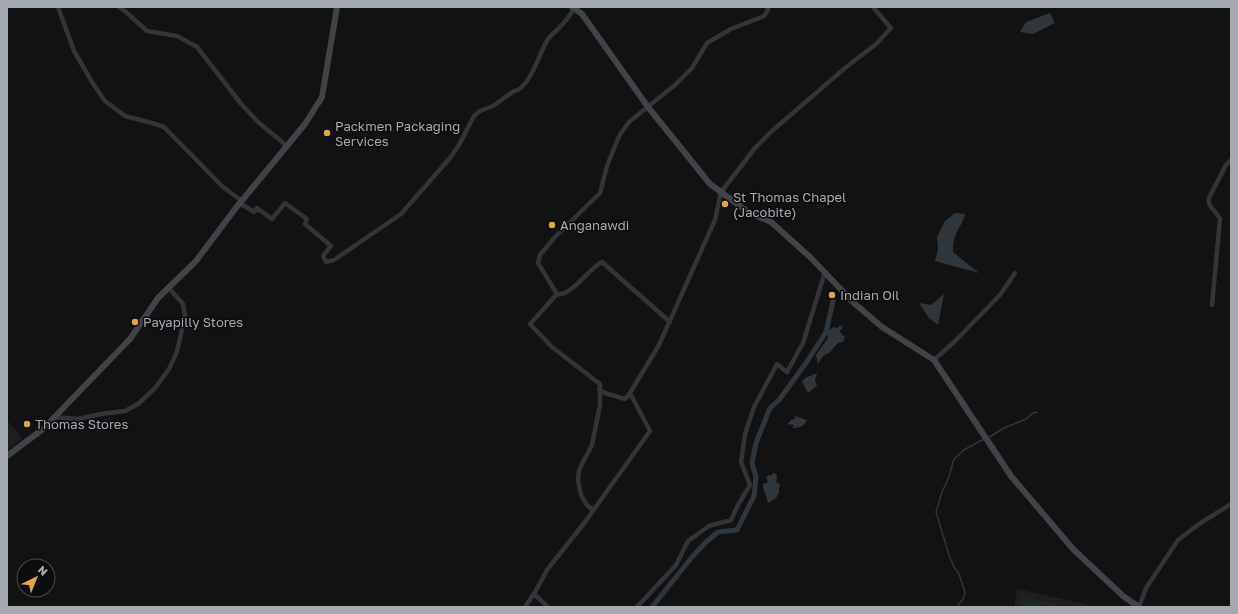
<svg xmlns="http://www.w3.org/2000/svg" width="1238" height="614" viewBox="0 0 1238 614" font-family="'Golos Text',sans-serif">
<rect width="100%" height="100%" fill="#121213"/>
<path fill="#1e1e20" d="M7,420L22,438L7,451Z
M1017,589L1099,607H1014Z"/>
<path fill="#1f2620" d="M1022,597L1067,607H1020Z"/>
<path fill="#2f363c" d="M1050,13L1055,23L1033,34L1020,32L1026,22Z
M955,213L965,214C963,223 957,230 954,239C953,243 953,248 953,252L979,273L935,261L938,250L937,237L945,221Z
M944,294L938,325L929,318L919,303L931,305Z
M840,325L843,328L839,331L845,337L843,342L838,343L829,353L823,356L818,364L816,355L828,338L826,332L831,329L833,327L838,328Z
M817,373L815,380L817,386L808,393L802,382L805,378Z
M795,416L807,420C803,428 800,427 792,428L794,426L792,424L789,425L788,423L791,420L795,419Z
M773,473L776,474L777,477L776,482L780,484L779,488V493L776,498L768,503C767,500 767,498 766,495C764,491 763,489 763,484L768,482L766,477L769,475L771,476Z"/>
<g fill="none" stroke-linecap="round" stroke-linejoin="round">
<path stroke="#2f363c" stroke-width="1.5" d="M988,438L1004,428L1026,419L1033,413L1037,412
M959,607L958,605L963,599L965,592L959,574L954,567L949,555L936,512L942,492L949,477L954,459L964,450L980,441L985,439"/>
<path stroke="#2f363c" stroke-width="5" d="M652,607L692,557L705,543L718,532L737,530L754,496L756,477L752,463L756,443L770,408L779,400L806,363L826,332L833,301"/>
<path stroke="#343438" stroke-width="4.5" d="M58,7L74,51L92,82L105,101L125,116L152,123L164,127L223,187L242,201
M119,7L126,12L147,31L177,36L197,47L242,105L258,122L287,146
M240,203L254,212L257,208L272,219L285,203L307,219L305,224L331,246L323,256L326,262L334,260L401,214L450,158L459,145L474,116L480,111L493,106L514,91C530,89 540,51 548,39C551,35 556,31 559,28C565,22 570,16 574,8
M557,294C571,297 589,268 602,262L670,322
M1212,305L1220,219C1217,211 1207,208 1209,198L1226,165L1231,160
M934,360L955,341L1000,295L1015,273
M599,390L605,393L625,399L630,393
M54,417L78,419L101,414L125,411L138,404L155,388L169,369L176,354L179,343L185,316L183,304L168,287
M593,510L586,504L581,495L578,480L579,470L592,445L600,405V384L552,347L530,324L557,294L538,263L540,255L554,238L600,193L607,166L619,136L629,122L675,85L692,68L707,43L731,29L764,16L768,10L767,7
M525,607L535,592
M548,607L534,594L547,570L585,522L650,431L630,393L659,345L715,220L721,192L755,148L772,131L845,68L876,44L891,28L873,7
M637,607L676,565L688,541L709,526L731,520L738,505L750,485L741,462L745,434L754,407L777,364L787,372L803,343L825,272
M1139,607L1146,588L1178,540L1199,524L1231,504"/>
<path stroke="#424348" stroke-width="6" d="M572,7L582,14L648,107L710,184L748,212L771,222L810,257L854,303L882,327L934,360L1011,476L1073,549L1123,596L1139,607
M7,456L43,429L130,339L158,298L196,261L235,209L305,124L322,97L337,7"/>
</g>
<g fill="#dcaa41" stroke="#0d0d0e" stroke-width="1.5">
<circle cx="327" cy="133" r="4"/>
<circle cx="725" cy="204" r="4"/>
<circle cx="552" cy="225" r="4"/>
<circle cx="832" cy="295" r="4"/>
<circle cx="135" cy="322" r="4"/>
<circle cx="27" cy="424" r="4"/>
</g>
<g text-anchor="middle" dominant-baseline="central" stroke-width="3" stroke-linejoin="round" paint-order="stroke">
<g font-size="13" fill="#a5a9b2" stroke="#0d0d0e" text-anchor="start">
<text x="335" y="126">Packmen Packaging<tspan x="335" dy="15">Services</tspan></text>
<text x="733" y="197">St Thomas Chapel<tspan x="733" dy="15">(Jacobite)</tspan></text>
<text x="560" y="225">Anganawdi</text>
<text x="840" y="295">Indian Oil</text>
<text x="143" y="322">Payapilly Stores</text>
<text x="35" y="424">Thomas Stores</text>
</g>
</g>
<rect width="1238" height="614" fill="none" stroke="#a5a9b2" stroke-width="16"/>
<g transform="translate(36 578) rotate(43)"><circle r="19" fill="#0d0d0e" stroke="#4a4b50"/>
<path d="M0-3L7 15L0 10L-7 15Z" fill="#dcaa41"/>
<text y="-6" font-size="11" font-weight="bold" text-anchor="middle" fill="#a5a9b2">N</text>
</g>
</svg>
